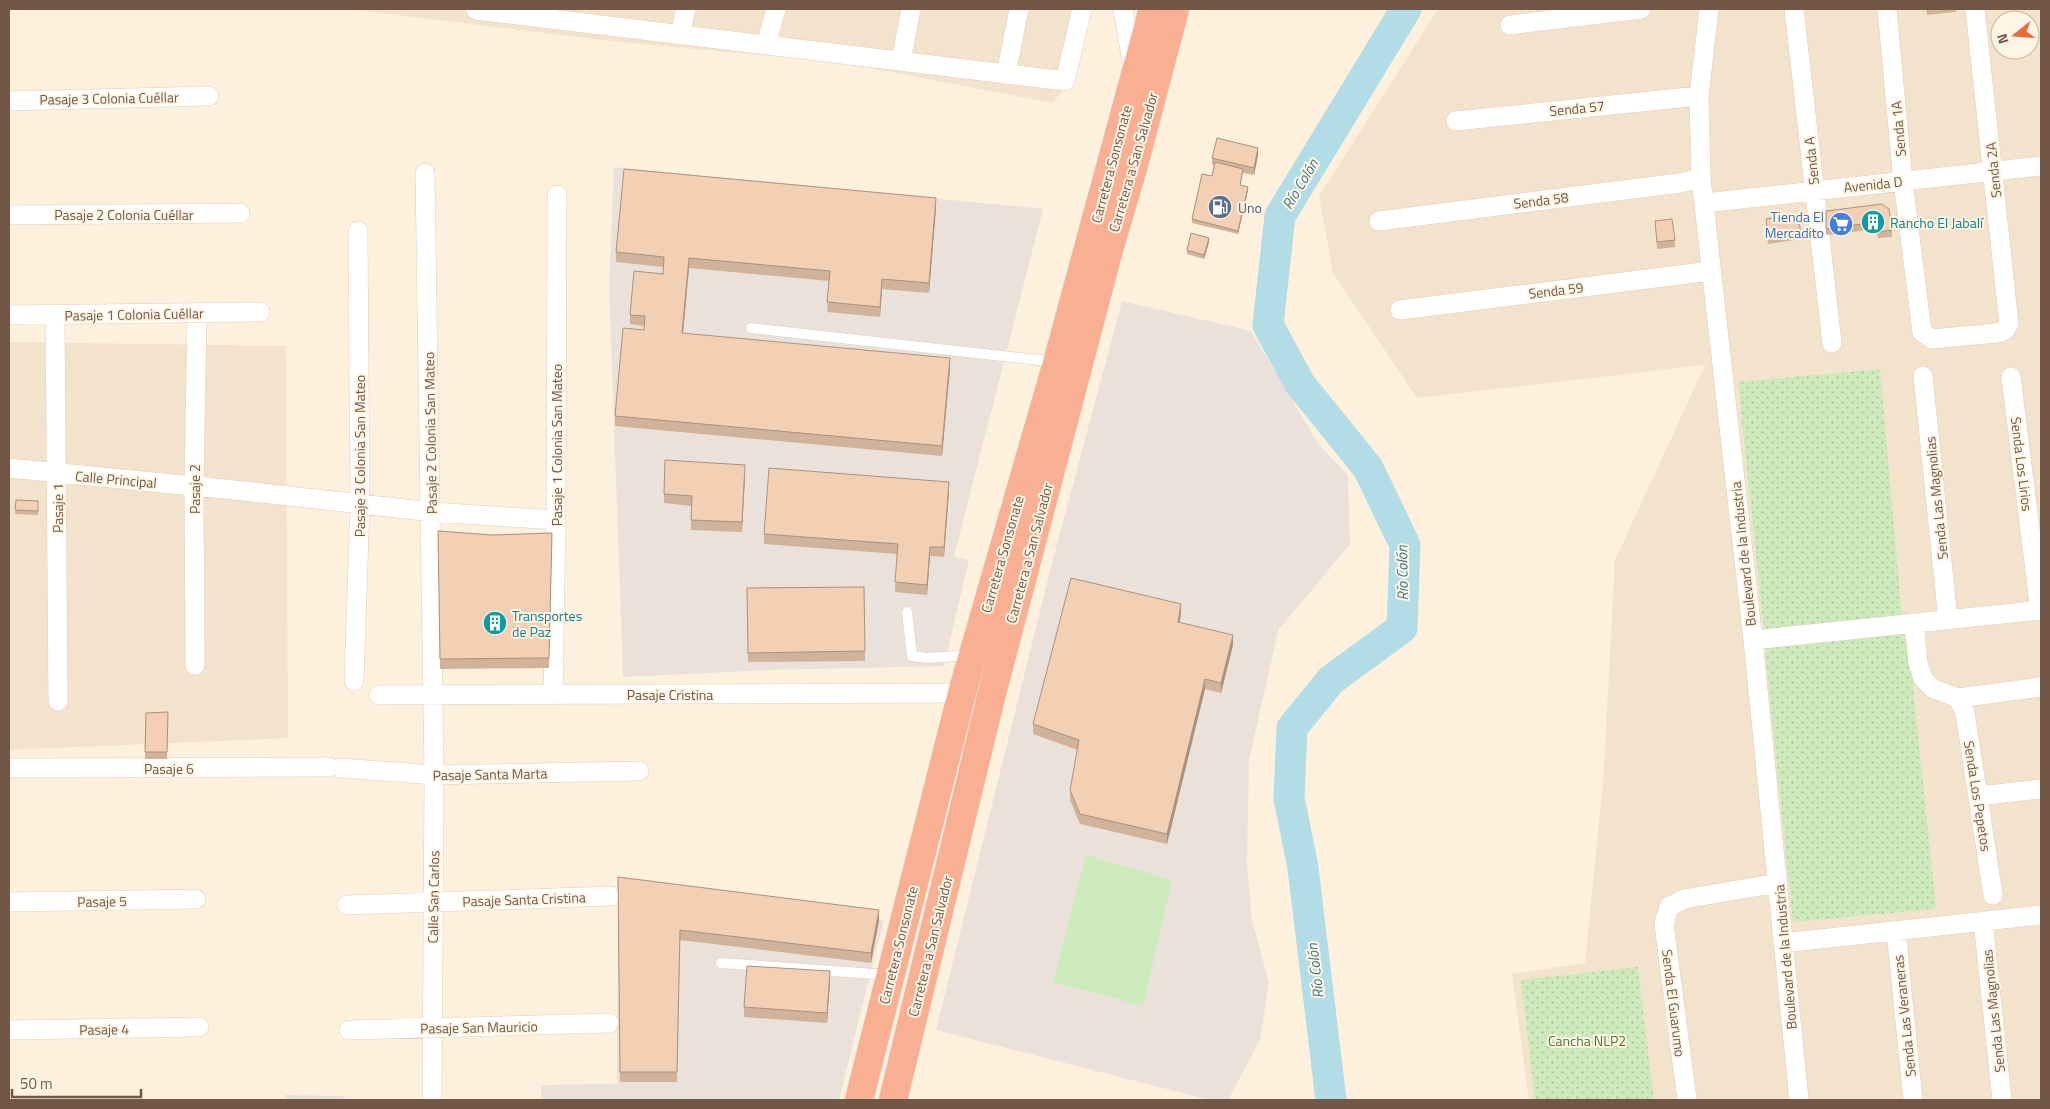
<svg xmlns="http://www.w3.org/2000/svg" width="2050" height="1109" viewBox="0 0 2050 1109" font-family="'Titillium Web',sans-serif">
<defs>
<pattern id="park-dots" width="8" height="8" patternUnits="userSpaceOnUse" patternTransform="scale(1.25)"><rect width="8" height="8" fill="#cdeabc"/><path d="M2 2h.1M6 6h.1" fill="none" stroke="#abc09b" stroke-width="1.8" stroke-linecap="round"/></pattern>
</defs>
<rect width="100%" height="100%" fill="#fdf1dd"/>
<path fill="#f4e3cc" fill-rule="evenodd" d="M348,9H1085L1066,86L1053,103L838,62L610,41Z
M1438,9H2041V1100H1529L1512,974L1585,963L1603,783L1615,560L1705,365L1417,398L1333,273L1319,196ZM2000,20H2030V50H2000Z
M9,342L286,346L288,738L9,750Z"/>
<path fill="#eae2da" d="M614,167L1043,209L954,557L969,560L944,666L770,670L623,677L609,286Z
M1122,301L1251,331L1319,445L1348,475L1350,544L1281,627H1279L1249,760L1247,864L1252,920L1269,983L1260,1040L1228,1100H1210L936,1030L1052,563Z
M618,887L884,920L839,1100H541V1085L617,1084Z
M285,1095L343,1096L344,1100H285Z"/>
<path fill="url(#park-dots)" d="M1880,369L1902,617L1764,631L1738,382Z
M1906,620L1936,909L1793,922L1764,639Z
M1638,967L1654,1100H1535L1521,980Z"/>
<path fill="#cdeabc" d="M1086,855L1172,880L1143,1006L1053,982Z"/>
<g fill="none" stroke-linecap="round" stroke-linejoin="round">
<path stroke="#b2dde6" stroke-width="31" d="M1331,1100L1303,868L1289,798L1292,728L1331,680L1402,628L1405,545L1368,468L1300,384L1268,325L1280,216L1406,9"/>
<g stroke="#e0cdba" stroke-width="11">
<path id="lane" d="M751,328L1056,362
M907,612L912,656L927,658L972,655
M721,963L889,975"/>
</g>
<g stroke="#e0cdba" stroke-width="20">
<path id="street" d="M476,9V10L1065,81L1082,9
M1123,9L1133,69
M1709,9L1699,96L1701,178L1753,640L1799,1100
M1794,9L1832,343
M1887,9L1903,181L1922,332L1932,339L1997,333L2005,330L2009,324L1975,9
M1510,25L1641,9
M680,34L686,9
M766,45L776,9
M901,61L911,9
M1006,74L1019,9
M9,101L209,96
M1456,121L1699,96
M425,173L434,775L432,1100
M1705,203L2041,166
M9,215L240,213
M1379,221L1680,183L1701,178
M1400,310L1711,271
M9,315L260,312
M55,315L58,701
M1923,376L1948,620
M2011,377L2040,610
M9,468L244,491L432,512L556,520
M1914,623L1918,663L1923,678L1932,688L1958,698L2041,687
M1753,640L2041,610
M195,665L194,486L197,313
M354,681L360,505L358,231
M553,694L556,520L557,195
M379,695L962,693
M1958,698L1965,713L1993,895
M9,768L329,767
M341,768L434,775L639,771
M1979,796L2041,789
M9,902L196,899
M347,905L611,896
M1983,921L2002,1100
M1896,931L1913,1100
M1783,943L2041,915
M9,1030L199,1027
M349,1030L609,1023
M1687,1100L1664,924L1669,907L1684,899L1778,883"/>
</g>
<g stroke="#ddd7d3" stroke-width="29">
<path id="highway" d="M859,1100L962,693L1057,363L1153,9
M893,1100L991,697L1108,253L1135,161L1175,9"/>
</g>
<use href="#lane" stroke="#fff" stroke-width="10"/>
<use href="#street" stroke="#fff" stroke-width="19"/>
<use href="#highway" stroke="#f9af91" stroke-width="28"/>
</g>
<path fill="#d1b29b" d="M1926,9H1956V12L1927,15Z
M1258,155L1254,175L1243,173L1240,185L1248,190L1238,234L1192,223V219L1212,176L1214,165H1212V158Z
M1882,204L1892,230V237L1878,238L1876,229L1826,235V211Z
M936,208L929,293L882,289L880,317L827,312L829,281L689,268L683,333L950,368L942,456L615,426V416L644,330L645,326L630,324V315L663,274V267L616,262V252Z
M1766,219L1801,232V239L1768,244L1766,226Z
M1655,221L1675,240V247L1657,249Z
M1209,242L1204,259L1187,254V250Z
M745,475L742,532L691,530V506L664,503V494Z
M949,491L944,557L930,556L927,595L895,592L897,554L764,544V534Z
M16,500L38,501V515L15,514Z
M438,531L492,535L552,533L549,668L440,669Z
M864,587L865,661L748,662L747,588Z
M1181,614L1179,622L1233,645L1221,693L1205,689L1167,844L1080,824L1070,800V790L1078,750L1033,734V724Z
M168,712L167,759H145L146,713Z
M618,877L879,920L871,963L680,940L677,1082H620Z
M830,981L827,1023L744,1017V1007Z"/>
<path fill="#aa917e" d="M1258,148V155L1254,175V168Z
M1248,187V190L1238,234V231Z
M936,198V208L929,293V283Z
M1209,238V242L1204,259V255Z
M689,258V268L682,343V333Z
M882,279V289L880,317V307Z
M950,358V368L942,456V446Z
M745,465V475L742,532V522Z
M949,482V491L944,557V547Z
M930,547V556L927,595V585Z
M1181,604V614L1178,632V622Z
M1233,635V645L1221,693V683Z
M1205,679V689L1167,844V834Z
M879,910V920L871,963V953Z
M830,971V981L827,1023V1013Z"/>
<path fill="#f3cfb4" stroke="#aa917e" d="M1217,138L1258,148L1254,168L1212,158Z
M1215,162L1243,169L1240,185L1248,187L1238,231L1192,219L1202,174L1212,176Z
M624,169L936,198L929,283L882,279L880,307L827,302L830,271L689,258L682,333L950,358L942,446L615,416L623,328L644,330L645,316L630,315L634,271L663,274L664,257L616,252Z
M1882,204L1889,209L1892,230L1878,232L1876,222L1826,229V211Z
M1791,215L1799,222L1801,232L1768,237L1766,219Z
M1672,219L1675,240L1657,242L1655,221Z
M1191,233L1209,238L1204,255L1187,250Z
M665,460L745,465L742,522L691,520L692,496L664,494Z
M769,468L949,482L944,547H930L927,585L895,582L898,544L764,534Z
M16,500L38,501V511L15,510Z
M438,531L492,535L552,533L549,658L440,659Z
M1071,578L1181,604L1178,622L1233,635L1221,683L1205,679L1167,834L1080,814L1070,790L1079,740L1033,724Z
M864,587L865,651L748,653L747,588Z
M168,712L167,752H145L146,713Z
M618,877L879,910L871,953L680,930L677,1072H620Z
M747,966L830,971L827,1013L744,1007Z"/>
<defs>
<g id="fuel-disc" transform="scale(1.25)"><circle r="9.5" fill="#5c6f8a" stroke="#fff5e4"/><path d="M-5.5-6h7V0h2V4h1.3V-2.5L3-4.5l.8-.8L6-3V5H2.5V1h-1V6h-7ZM-4.2-4.7v3.2H.2V-4.7Z" fill="#fff"/></g>
<g id="building-disc" transform="scale(1.25)"><circle r="9.5" fill="#0f9aa8" stroke="#fff5e4"/><path d="M-4-6H4V6H1V3H-1V6H-4ZM-2.5-4.3h1.7v1.8h-1.7ZM.8-4.3h1.7v1.8H.8ZM-2.5-1h1.7V.8h-1.7ZM.8-1h1.7V.8H.8Z" fill="#fff"/></g>
<g id="supermarket-disc" transform="scale(1.25)"><circle r="9.5" fill="#3f7fe0" stroke="#fff5e4"/><path d="M-6-5.5h2.5l.6 2H6L4.5 2H-2.5L-4.4-4H-6ZM-1.5 3.2a1.3 1.3 0 1 0 .1 0ZM3 3.2a1.3 1.3 0 1 0 .1 0Z" fill="#fff"/></g>
</defs>
<g fill-rule="evenodd">
<use href="#fuel-disc" x="1220" y="207"/>
<use href="#building-disc" x="1873" y="222"/>
<use href="#supermarket-disc" x="1841" y="224"/>
<use href="#building-disc" x="495" y="623"/>
</g>
<g text-anchor="middle" dominant-baseline="central" stroke-width="4" stroke-linejoin="round" paint-order="stroke">
<g font-size="14" fill="#725746" stroke="#fff5e4">
<text transform="translate(109 98) rotate(-1)">Pasaje 3 Colonia Cuéllar</text>
<text transform="translate(1577 108) rotate(-6)">Senda 57</text>
<text transform="translate(1898 129) rotate(-95)">Senda 1A</text>
<text transform="translate(1811 161) rotate(-96)">Senda A</text>
<text transform="translate(1133 162) rotate(-74)">Carretera a San Salvador</text>
<text transform="translate(1111 164) rotate(-75)">Carretera Sonsonate</text>
<text transform="translate(1993 170) rotate(-96)">Senda 2A</text>
<text transform="translate(1873 184) rotate(-6)">Avenida D</text>
<text transform="translate(1541 200) rotate(-7)">Senda 58</text>
<text x="124" y="214">Pasaje 2 Colonia Cuéllar</text>
<text transform="translate(1556 290) rotate(-7)">Senda 59</text>
<text transform="translate(134 314) rotate(-1)">Pasaje 1 Colonia Cuéllar</text>
<text transform="translate(430 433) rotate(-91)">Pasaje 2 Colonia San Mateo</text>
<text transform="translate(556 445) rotate(-90)">Pasaje 1 Colonia San Mateo</text>
<text transform="translate(359 456) rotate(-90)">Pasaje 3 Colonia San Mateo</text>
<text transform="translate(2022 464) rotate(83)">Senda Los Lirios</text>
<text transform="translate(116 479) rotate(5)">Calle Principal</text>
<text transform="translate(194 489) rotate(-90)">Pasaje 2</text>
<text transform="translate(1936 498) rotate(-96)">Senda Las Magnolias</text>
<text transform="translate(57 508) rotate(-90)">Pasaje 1</text>
<text transform="translate(1029 553) rotate(-75)">Carretera a San Salvador</text>
<text transform="translate(1002 554) rotate(-74)">Carretera Sonsonate</text>
<text transform="translate(1743 554) rotate(-96)">Boulevard de la Industria</text>
<text x="670" y="694">Pasaje Cristina</text>
<text x="169" y="768">Pasaje 6</text>
<text transform="translate(490 774) rotate(-1)">Pasaje Santa Marta</text>
<text transform="translate(1978 796) rotate(81)">Senda Los Pepetos</text>
<text transform="translate(433 897) rotate(-89)">Calle San Carlos</text>
<text transform="translate(524 899) rotate(-2)">Pasaje Santa Cristina</text>
<text transform="translate(102 901) rotate(-1)">Pasaje 5</text>
<text transform="translate(898 945) rotate(-76)">Carretera Sonsonate</text>
<text transform="translate(930 946) rotate(-76)">Carretera a San Salvador</text>
<text transform="translate(1785 957) rotate(-95)">Boulevard de la Industria</text>
<text transform="translate(1674 1003) rotate(83)">Senda El Guarumo</text>
<text transform="translate(1993 1011) rotate(-96)">Senda Las Magnolias</text>
<text transform="translate(1904 1016) rotate(-96)">Senda Las Veraneras</text>
<text transform="translate(479 1027) rotate(-1)">Pasaje San Mauricio</text>
<text transform="translate(104 1029) rotate(-1)">Pasaje 4</text>
</g>
<g font-size="14" fill="#4e5e75" stroke="#fff5e4" text-anchor="start">
<text x="1238" y="207">Uno</text>
</g>
<g font-size="14" fill="#366cbe" stroke="#fff5e4" text-anchor="end">
<text x="1824" y="216">Tienda El<tspan x="1824" dy="16">Mercadito</tspan></text>
</g>
<g font-size="14" fill="#0d838f" stroke="#fff5e4" text-anchor="start">
<text x="1890" y="222">Rancho El Jabalí</text>
<text x="512" y="615">Transportes<tspan x="512" dy="16">de Paz</tspan></text>
</g>
<g font-size="14" fill="#4d783d" stroke="#fff5e4">
<text x="1587" y="1040">Cancha NLP2</text>
</g>
<g font-size="15" font-style="italic" fill="#3f7987" stroke="#fff5e4">
<text transform="translate(1300 184) rotate(-59)">Río Colón</text>
<text transform="translate(1402 573) rotate(-91)">Río Colón</text>
<text transform="translate(1315 971) rotate(-97)">Río Colón</text>
</g>
</g>
<rect width="2050" height="1109" fill="none" stroke="#725746" stroke-width="20"/>
<g transform="translate(2015 35) rotate(253)"><circle r="24" fill="#fff5e4" stroke="#c7b6a5"/>
<path d="M0-4L9 19L0 12L-9 19Z" fill="#eb693d"/>
<text y="-8" font-size="14" font-weight="bold" text-anchor="middle" fill="#725746">N</text>
</g>
<path d="M12 1089v8h129v-8" fill="none" stroke="#725746" stroke-width="2.5"/>
<text x="20" y="1089" font-size="15" fill="#725746" stroke="#fff5e4" stroke-width="4" paint-order="stroke">50 m</text>
</svg>
